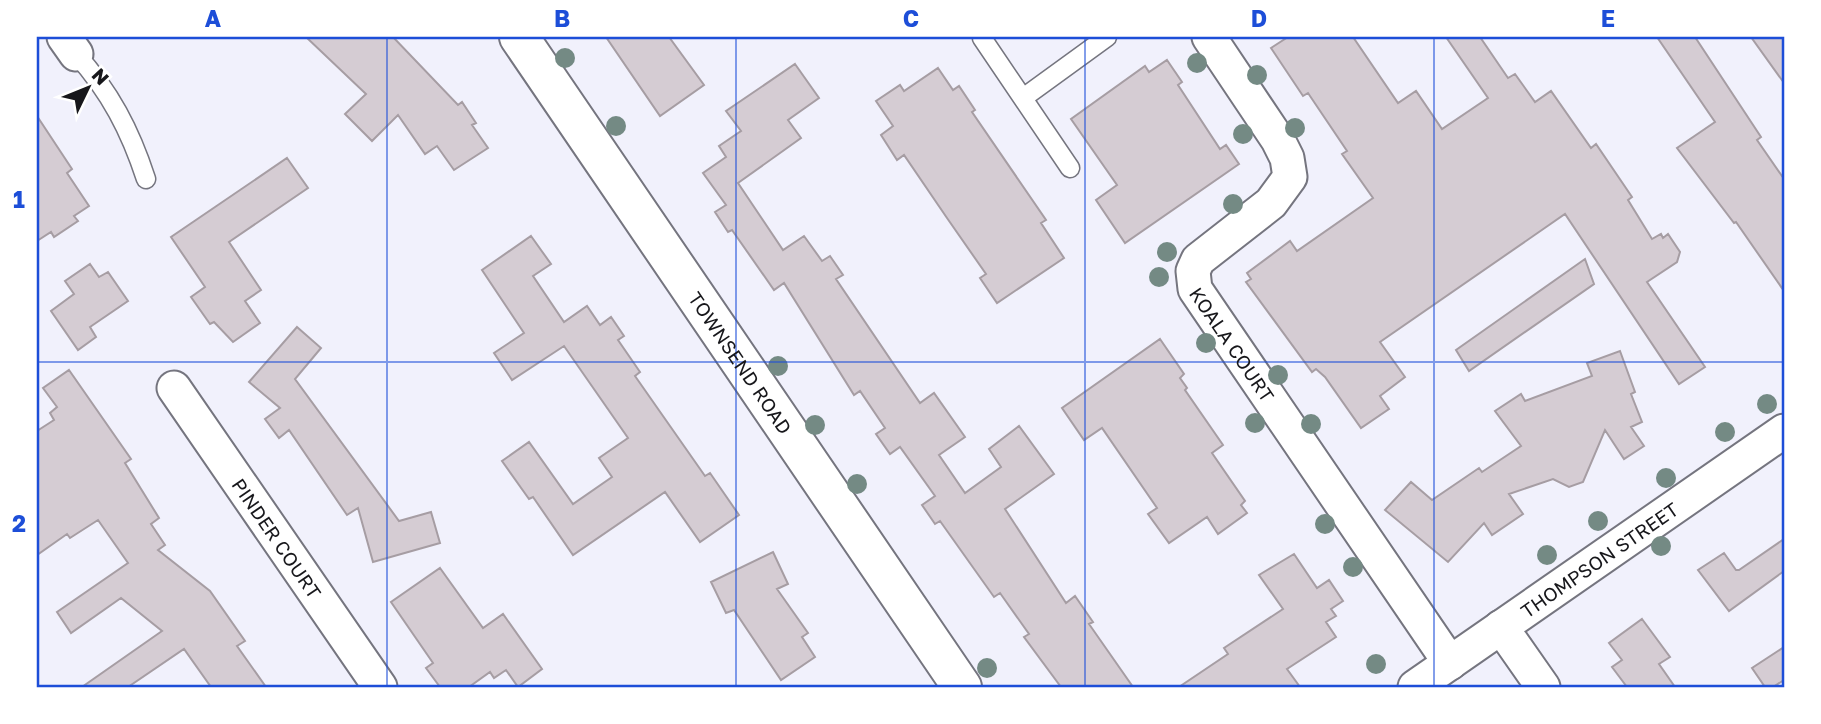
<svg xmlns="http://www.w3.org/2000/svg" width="1821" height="724" viewBox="0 0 1821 724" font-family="'Golos Text',sans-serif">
<rect width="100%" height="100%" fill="#f1f1fc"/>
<path fill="#d5ccd3" stroke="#a69da3" stroke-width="2" d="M306,37H393L458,105L462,102L476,123L472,125L488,148L454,170L437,146L425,154L398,115L372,141L345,114L366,94Z
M606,37H669L704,85L660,116Z
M1288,37H1353L1398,103L1416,91L1442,129L1488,98L1446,37H1480L1508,78L1515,74L1535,102L1551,91L1591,148L1596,144L1632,197L1628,200L1652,239L1661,234L1663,238L1668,234L1680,252L1677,262L1647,282L1705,367L1679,384L1565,214L1380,342L1405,377L1380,396L1389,409L1361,428L1325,377L1316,369L1312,372L1246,282L1251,279L1247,273L1290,241L1297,251L1373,198L1342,154L1347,151L1308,93L1303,96L1271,48Z
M1657,37H1695L1761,137L1757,140L1784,179V291L1736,222L1734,223L1677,148L1715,122Z
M1751,37H1784V83Z
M1167,60L1182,82L1178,85L1220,149L1226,145L1239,164L1125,243L1096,200L1117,185L1071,119L1145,66L1149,72Z
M795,64L819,98L788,120L801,138L738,183L783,250L804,236L822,261L830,256L843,275L836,279L920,403L934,393L965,437L939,455L965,493L1001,467L989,449L1019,426L1054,474L1005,509L1066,603L1075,596L1093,622L1089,624L1133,687H1061L1024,637L1029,634L1000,593L994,597L940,521L935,524L922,505L935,496L900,447L890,454L876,434L885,428L860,391L854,395L784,283L774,290L732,230L728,232L715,212L726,205L703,173L726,157L719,146L741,131L726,111Z
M938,68L953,90L959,86L975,110L972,112L1046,220L1041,223L1064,258L997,303L980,278L986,274L947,218L904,155L897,160L881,135L893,126L876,101L900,85L904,91Z
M37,116L72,169L67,173L89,206L74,216L78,221L54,237L51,232L37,241Z
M287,158L308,188L229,242L261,290L245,301L260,323L233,342L214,322L210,324L191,297L205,287L171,237Z
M531,236L551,264L533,276L564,322L587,306L600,325L611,317L624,336L618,340L640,372L635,376L705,476L710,473L739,515L700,542L665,492L573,555L533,497L529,499L502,461L529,442L573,504L612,477L599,458L628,438L564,346L512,380L494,353L524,333L482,270Z
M1585,259L1594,284L1469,371L1456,350Z
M90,264L99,277L108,272L128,301L90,327L96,337L78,350L51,311L74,294L65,281Z
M297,327L321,348L295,379L399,521L431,512L440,543L373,562L358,508L347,515L289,430L279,438L265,419L280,408L249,382Z
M1160,339L1184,374L1180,378L1187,388L1185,390L1223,445L1212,453L1245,501L1241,505L1247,513L1218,534L1207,517L1169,543L1148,514L1157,508L1102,428L1084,440L1062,408Z
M1620,351L1635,392L1631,394L1642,422L1631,427L1644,446L1624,459L1605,430L1583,482L1569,487L1553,479L1509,494L1523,514L1492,535L1484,523L1448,562L1385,510L1411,482L1432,500L1479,468L1482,472L1521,446L1495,411L1521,394L1525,401L1592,376L1587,363Z
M69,370L131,459L125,463L159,518L151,524L165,545L158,550L210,591L245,641L237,646L266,687H211L184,649L128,687H82L162,631L121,598L71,633L57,612L128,563L98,520L70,538L67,534L37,555V431L54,420L50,413L57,407L43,388Z
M1784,539V571L1729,611L1698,570L1724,553L1736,570H1739Z
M773,552L788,584L777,589L808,633L802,637L815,657L781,680L734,610L726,613L711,582Z
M1294,554L1317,588L1329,580L1343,601L1331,609L1336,616L1326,622L1336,637L1287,669L1300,687H1179L1228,654L1224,648L1283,609L1259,575Z
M440,568L483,628L503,614L542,669L518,687L506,670L494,678L490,672L469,687H440L426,668L433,663L391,602Z
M1642,619L1670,657L1659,664L1675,687H1627L1612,667L1622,660L1609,643Z
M1784,647V680L1773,687H1765L1752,668Z"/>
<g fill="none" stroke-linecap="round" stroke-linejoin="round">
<g stroke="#75757f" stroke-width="21">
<path id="lane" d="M982,38L1070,168
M76,54C110,92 130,130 146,179
M1023,98L1107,37"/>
</g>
<g stroke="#75757f" stroke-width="37">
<g id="street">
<path d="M64,37L76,54"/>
<path id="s1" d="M1209,37L1278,140L1287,158L1290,177L1271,203L1198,260L1193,271L1195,289L1450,663"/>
<path id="s2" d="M174,388L380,687"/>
<path d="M1501,627L1543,687"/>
<path id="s3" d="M1415,687L1784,431"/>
</g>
</g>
<g stroke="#75757f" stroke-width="42">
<g id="secondary">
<path id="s4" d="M519,37L962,687"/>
</g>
</g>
<use href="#lane" stroke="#fff" stroke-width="18"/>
<use href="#street" stroke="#fff" stroke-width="33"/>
<use href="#secondary" stroke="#fff" stroke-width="38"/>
</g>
<g fill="#748a84">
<circle cx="565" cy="58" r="10"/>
<circle cx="1197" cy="63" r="10"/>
<circle cx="1257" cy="75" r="10"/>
<circle cx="616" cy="126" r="10"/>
<circle cx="1295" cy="128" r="10"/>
<circle cx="1243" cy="134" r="10"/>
<circle cx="1233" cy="204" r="10"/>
<circle cx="1167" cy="252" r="10"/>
<circle cx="1159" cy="277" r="10"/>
<circle cx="1206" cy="343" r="10"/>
<circle cx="778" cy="366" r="10"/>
<circle cx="1278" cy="375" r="10"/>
<circle cx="1767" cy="404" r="10"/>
<circle cx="1255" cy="423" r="10"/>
<circle cx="1311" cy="424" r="10"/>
<circle cx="815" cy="425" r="10"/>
<circle cx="1725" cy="432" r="10"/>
<circle cx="1666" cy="478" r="10"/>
<circle cx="857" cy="484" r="10"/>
<circle cx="1598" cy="521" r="10"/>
<circle cx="1325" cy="524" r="10"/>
<circle cx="1661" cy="546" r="10"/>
<circle cx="1547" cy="555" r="10"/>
<circle cx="1353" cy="567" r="10"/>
<circle cx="1376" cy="664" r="10"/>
<circle cx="987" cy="668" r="10"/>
</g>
<path fill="none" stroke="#1d4ed8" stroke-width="2" stroke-opacity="0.55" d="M387,37V687M736,37V687M1085,37V687M1434,37V687M37,362H1784"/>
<g text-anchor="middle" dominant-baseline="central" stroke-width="7" stroke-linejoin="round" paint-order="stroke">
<g font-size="19" fill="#17171b" stroke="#fff">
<text stroke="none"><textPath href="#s1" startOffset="385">KOALA COURT</textPath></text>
<text stroke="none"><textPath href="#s4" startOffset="394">TOWNSEND ROAD</textPath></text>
<text stroke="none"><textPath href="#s2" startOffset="182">PINDER COURT</textPath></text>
<text stroke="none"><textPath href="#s3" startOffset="224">THOMPSON STREET</textPath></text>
</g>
</g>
<rect width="1821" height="724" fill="none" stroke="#ffffff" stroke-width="77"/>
<g transform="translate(88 88) rotate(47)" stroke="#ffffff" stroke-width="5" paint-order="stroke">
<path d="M0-5L12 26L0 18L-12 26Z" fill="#17171b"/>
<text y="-10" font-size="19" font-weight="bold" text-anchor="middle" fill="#17171b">N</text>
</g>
<rect x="38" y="38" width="1745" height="648" fill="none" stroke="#1d4ed8" stroke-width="2.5"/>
<g font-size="23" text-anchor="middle" font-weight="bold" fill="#1d4ed8">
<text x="213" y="27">A</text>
<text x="562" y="27">B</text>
<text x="911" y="27">C</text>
<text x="1259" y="27">D</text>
<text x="1608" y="27">E</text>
<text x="19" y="208">1</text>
<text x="19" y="532">2</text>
</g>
</svg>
